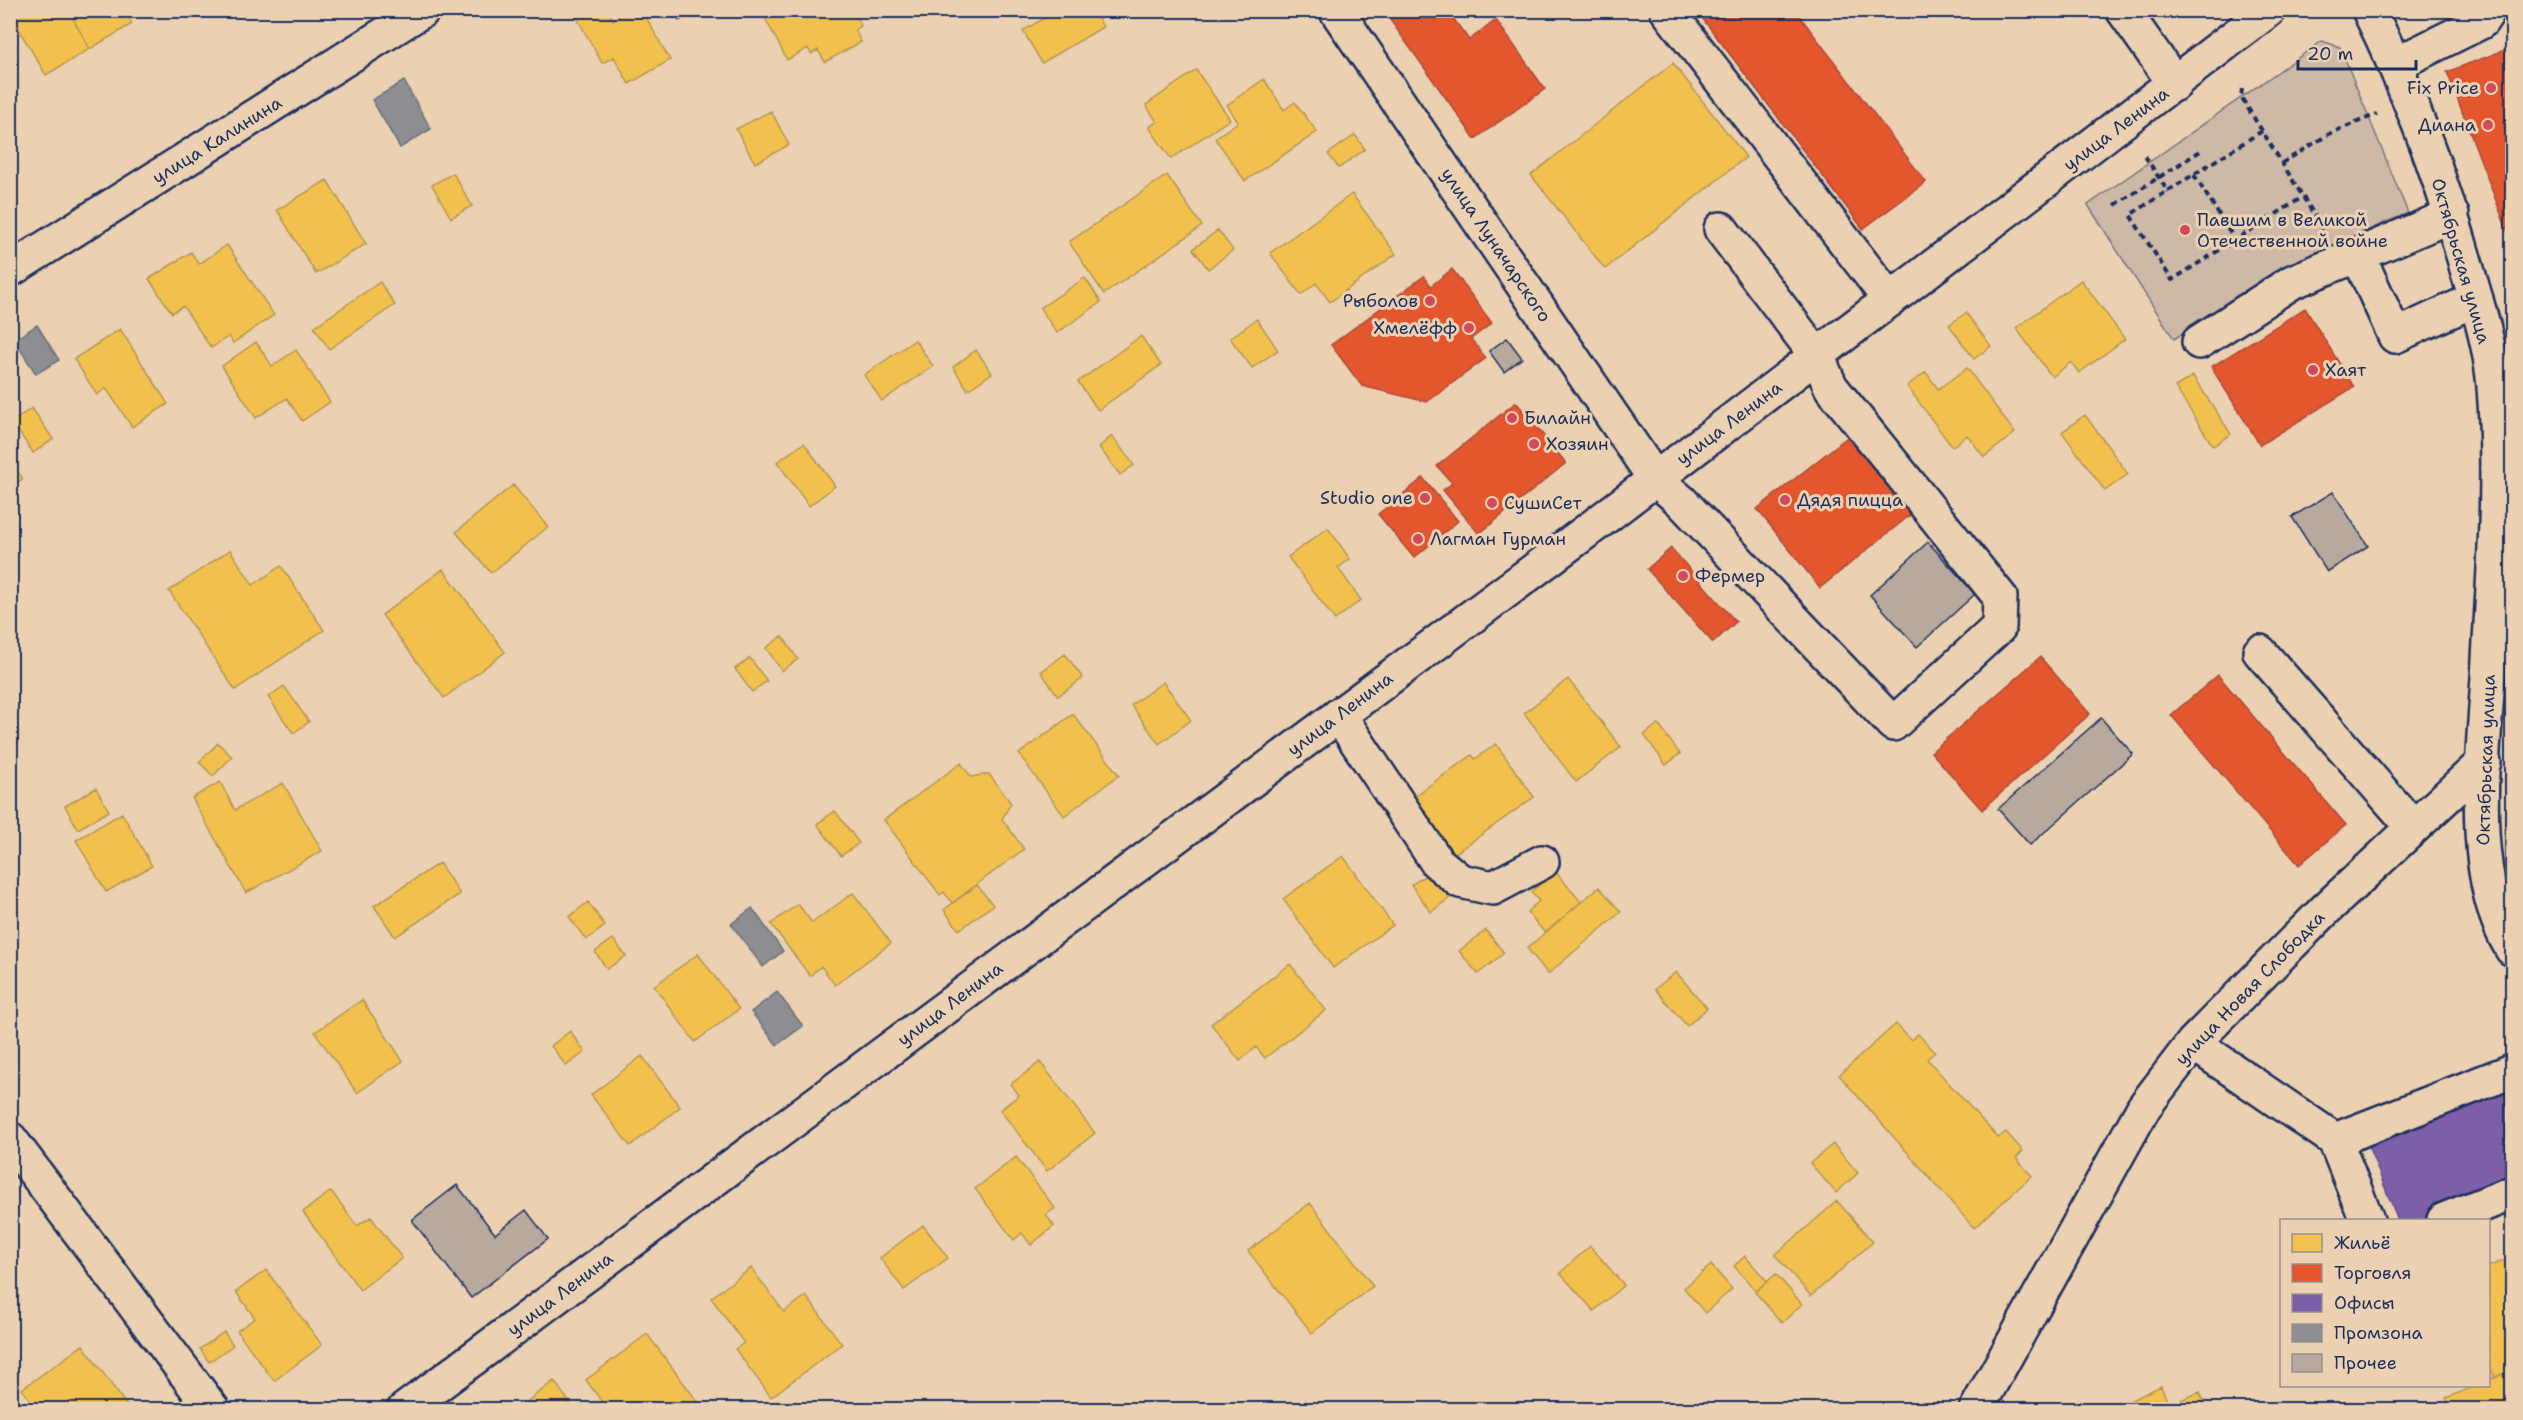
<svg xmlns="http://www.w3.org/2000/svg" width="2523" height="1420" viewBox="0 0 2523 1420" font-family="'Shantell Sans',sans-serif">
<rect width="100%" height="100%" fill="#ebd1b2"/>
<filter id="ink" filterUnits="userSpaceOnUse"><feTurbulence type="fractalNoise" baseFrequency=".0167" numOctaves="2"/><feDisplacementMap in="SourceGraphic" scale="12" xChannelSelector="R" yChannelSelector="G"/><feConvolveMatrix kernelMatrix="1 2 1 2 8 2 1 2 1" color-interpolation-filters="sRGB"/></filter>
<g filter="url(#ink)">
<path fill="#cdb9a6" stroke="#747482" stroke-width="1.5" d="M2322,41L2340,47L2408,213L2300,259L2174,339L2088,205Z"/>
<path fill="#f2c14e" stroke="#b29553" stroke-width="1.5" d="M10,10H68L90,49L46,75L10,15Z
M68,10H125L132,24L90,49Z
M586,10H608L613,20L629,10H642L670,60L629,84L614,57L602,63L576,16Z
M761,10H853L861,26L855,30L861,42L825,62L818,50L811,54L808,48L787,60Z
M1057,10H1094L1103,27L1042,63L1023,31Z
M1106,10H1124L1111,18Z
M1673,63L1746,157L1605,269L1531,175Z
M1196,70L1230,119L1171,159L1149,127L1157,122L1146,105Z
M1264,79L1284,110L1295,102L1317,132L1245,181L1215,138L1238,122L1227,105Z
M771,111L789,145L755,163L736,129Z
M1355,135L1365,149L1339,168L1328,154Z
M453,173L472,206L451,218L432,185Z
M1167,175L1202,226L1104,294L1069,242Z
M327,180L366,244L316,274L277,210Z
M1352,194L1396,254L1330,302L1316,283L1301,295L1270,253Z
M1218,230L1233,250L1208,269L1193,249Z
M227,245L274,315L233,343L229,336L211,348L183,306L172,313L149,279L191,252L199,264Z
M1085,278L1101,302L1057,333L1040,308Z
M2081,280L2125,339L2079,373L2071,362L2052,377L2016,328Z
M380,282L395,305L329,349L314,327Z
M1966,313L1991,346L1974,359L1949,325Z
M1257,319L1278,350L1252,368L1230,338Z
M120,329L168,404L132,427L106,388L97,395L74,359Z
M1141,336L1161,365L1098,410L1078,382Z
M915,340L933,366L882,401L864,375Z
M256,342L272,366L296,350L330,402L302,421L287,398L256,418L222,366Z
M976,350L992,373L968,390L953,367Z
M1967,368L2015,433L1984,457L1967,435L1952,447L1907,386L1926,372L1938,389Z
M2193,376L2231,434L2213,446L2175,387Z
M32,408L53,439L33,453L12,422Z
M2085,415L2128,474L2105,491L2062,432Z
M1112,436L1134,465L1120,475L1099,447Z
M804,443L835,486L809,506L777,462Z
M10,461L23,479L10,487Z
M513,485L548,527L491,573L456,532Z
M1328,528L1350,559L1338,568L1361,600L1335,620L1288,557Z
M230,550L253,585L281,566L324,630L235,690L169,591Z
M443,569L505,652L444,698L382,615Z
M782,636L798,659L782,671L766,648Z
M1065,654L1083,678L1058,696L1041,672Z
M750,658L767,681L752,692L735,669Z
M1568,679L1621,747L1576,782L1524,713Z
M1163,682L1191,720L1159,744L1131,705Z
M284,686L309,722L293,733L268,697Z
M1073,714L1119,775L1064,816L1019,754Z
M1658,724L1680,754L1666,765L1644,735Z
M218,743L232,757L213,776L199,762Z
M1496,744L1534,797L1446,860L1408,807L1418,800L1415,796L1472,755L1475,759Z
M961,763L971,777L989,774L1011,803L1002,819L1024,849L952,903L944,892L940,895L884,820Z
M220,782L235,810L283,783L322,851L246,893L192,798Z
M96,788L109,811L78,829L65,806Z
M835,811L859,843L841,856L817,824Z
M122,813L152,866L106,892L76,840Z
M1343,856L1393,925L1333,968L1283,899Z
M439,863L460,894L395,937L374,906Z
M1432,871L1451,897L1431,912L1411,885Z
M1555,871L1581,902L1545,933L1527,912L1539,901L1531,892Z
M977,885L993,905L959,930L944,910Z
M1599,887L1621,912L1548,974L1527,948Z
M853,893L891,943L835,985L821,966L810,976L771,924L798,904L812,923Z
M588,902L605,926L586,940L569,917Z
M1486,930L1504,953L1478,974L1459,951Z
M613,939L626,956L607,969L595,952Z
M698,954L739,1009L695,1042L654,986Z
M1290,964L1326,1010L1265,1058L1256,1047L1240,1061L1211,1024Z
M1676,972L1707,1008L1687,1026L1655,989Z
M362,1000L403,1061L357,1093L315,1032Z
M1896,1024L1911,1040L1918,1034L1935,1052L1927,1059L1998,1138L2006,1132L2023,1151L2016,1158L2032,1176L1974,1228L1839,1075Z
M570,1031L585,1052L566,1066L551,1046Z
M642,1056L680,1107L630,1146L591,1095Z
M1040,1062L1095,1133L1047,1171L1000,1110L1019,1095L1011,1084Z
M1833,1144L1858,1173L1836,1193L1810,1163Z
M1016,1157L1055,1208L1046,1215L1054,1226L1031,1245L1022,1233L1014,1240L975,1189Z
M331,1191L357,1226L371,1217L402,1258L360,1290L303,1212Z
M1837,1201L1873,1242L1811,1296L1775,1255Z
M1310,1203L1373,1286L1312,1333L1248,1251Z
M923,1225L948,1258L904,1290L880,1258Z
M1590,1246L1624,1285L1594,1311L1560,1273Z
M1745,1256L1767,1281L1756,1291L1734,1266Z
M2512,1257V1370L2495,1378L2488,1362V1267Z
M1711,1265L1732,1289L1705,1313L1684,1288Z
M751,1268L784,1312L806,1296L842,1344L771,1397L735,1349L744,1343L711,1298Z
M266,1270L322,1345L274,1381L237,1331L255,1318L236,1292Z
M1776,1274L1802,1304L1782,1323L1755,1292Z
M224,1332L233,1345L209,1362L200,1349Z
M647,1334L704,1410H608L586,1380Z
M83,1345L130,1410H37L22,1389Z
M2512,1370V1410H2451L2446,1398L2476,1386H2488V1380Z
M554,1381L575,1410H530L525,1403Z
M2161,1386L2169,1405L2200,1392L2207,1410H2110Z"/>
<path fill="#e4572e" stroke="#a84b3c" stroke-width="1.5" d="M1383,10H1447L1469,40L1496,20L1545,89L1475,139Z
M1696,10H1795L1926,182L1863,229Z
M2512,47V243L2447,72Z
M1452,269L1492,323L1471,339L1486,358L1427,402L1362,386L1331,345L1424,276L1431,286Z
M2305,308L2354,387L2260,445L2211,367Z
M1516,402L1566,463L1479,534L1443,490L1452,483L1437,466Z
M1851,434L1914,512L1820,588L1757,509Z
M1423,478L1458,521L1414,558L1378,514Z
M1671,548L1736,622L1713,643L1647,569Z
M2040,657L2090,714L1982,810L1931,752Z
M2218,675L2346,825L2299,865L2171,715Z"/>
<path fill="#7b5ea7" stroke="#5e5091" stroke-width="1.5" d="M2502,1089L2512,1114V1184L2421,1220H2398L2367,1143Z"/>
<path fill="#8d8d92" stroke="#6b7182" stroke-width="1.5" d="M673,10H699L679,21Z
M404,81L431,129L400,148L372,100Z
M37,325L59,360L36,374L14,340Z
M752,908L783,951L763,967L731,924Z
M777,992L803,1026L777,1045L751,1012Z"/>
<path fill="#b7a99d" stroke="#1b2f5e" stroke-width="1.5" d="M1507,338L1522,358L1504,372L1489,351Z
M2333,492L2368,546L2327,572L2292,517Z
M1928,542L1975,594L1917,647L1870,595Z
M2101,718L2133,754L2030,845L1998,809Z
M457,1185L495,1234L526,1210L548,1239L471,1298L412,1220Z"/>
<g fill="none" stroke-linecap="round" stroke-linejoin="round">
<g stroke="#1b2f5e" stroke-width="38">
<path id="minor" d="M1336,10L1655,479L1681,501L1893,724L1999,627L2000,597L1831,387L1817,356L1721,229
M1667,10L1890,300
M2123,10L2175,84
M2369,10C2410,93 2442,180 2467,269C2478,306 2491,348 2494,387C2501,478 2494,568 2489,659C2485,748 2465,871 2512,949
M2396,64L2481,22L2489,10
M2452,215L2358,255L2395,336L2476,299
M10,270L423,10
M2199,342L2292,282L2358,255
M2260,652L2413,827
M1339,715L1437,862L1460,881L1493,888L1542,862
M2193,1043L2335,1140L2512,1071
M10,1139L213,1410
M2335,1140L2367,1220
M2444,1220L2512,1193
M1976,1410L2144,1107L2193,1043L2326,909L2484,762"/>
</g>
<g stroke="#1b2f5e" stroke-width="38">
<path id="major" d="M404,1410L1595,525L2269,10"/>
</g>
<path stroke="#1b2f5e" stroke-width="4" stroke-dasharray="6 4.5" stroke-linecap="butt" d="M2242,89L2241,97L2323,229
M2262,131L2130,215L2172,280L2303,197
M2145,156L2168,192
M2282,163L2331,133L2377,114
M2194,175L2235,240
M2115,205L2202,150"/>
<use href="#minor" stroke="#ebd1b2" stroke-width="33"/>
<use href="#major" stroke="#ebd1b2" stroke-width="33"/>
</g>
</g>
<g fill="#d1495b" stroke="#ebd1b2" stroke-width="2">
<circle cx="2491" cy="88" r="6"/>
<circle cx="2488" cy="125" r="6"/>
<circle cx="2185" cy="230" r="6"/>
<circle cx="1430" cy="301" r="6"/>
<circle cx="1469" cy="328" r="6"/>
<circle cx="2313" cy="370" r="6"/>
<circle cx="1512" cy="418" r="6"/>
<circle cx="1534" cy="444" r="6"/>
<circle cx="1425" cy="498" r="6"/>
<circle cx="1785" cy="500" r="6"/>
<circle cx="1492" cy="503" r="6"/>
<circle cx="1418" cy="539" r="6"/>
<circle cx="1683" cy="576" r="6"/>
</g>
<g text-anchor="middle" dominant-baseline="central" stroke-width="6" stroke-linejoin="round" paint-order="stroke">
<g font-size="18" fill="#1b2f5e" stroke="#ebd1b2" text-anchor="start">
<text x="2479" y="88" text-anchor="end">Fix Price</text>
<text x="2476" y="125" text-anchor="end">Диана</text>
<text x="2197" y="220">Павшим в Великой<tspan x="2197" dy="21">Отечественной войне</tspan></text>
<text x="1418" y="301" text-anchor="end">Рыболов</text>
<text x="1457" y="328" text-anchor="end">Хмелёфф</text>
<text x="2325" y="370">Хаят</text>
<text x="1524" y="418">Билайн</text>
<text x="1546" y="444">Хозяин</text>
<text x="1413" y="498" text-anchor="end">Studio one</text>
<text x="1797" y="500">Дядя пицца</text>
<text x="1504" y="503">СушиСет</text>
<text x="1430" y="539">Лагман Гурман</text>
<text x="1695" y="576">Фермер</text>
</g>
<g font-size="18" fill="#1b2f5e" stroke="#ebd1b2">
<text transform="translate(2116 129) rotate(-37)">улица Ленина</text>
<text transform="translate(217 140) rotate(-32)">улица Калинина</text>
<text transform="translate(1496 245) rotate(56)">улица Луначарского</text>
<text transform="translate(2461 261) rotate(74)">Октябрьская улица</text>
<text transform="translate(1729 423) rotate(-37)">улица Ленина</text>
<text transform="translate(1340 714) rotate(-37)">улица Ленина</text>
<text transform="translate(2486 760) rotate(-88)">Октябрьская улица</text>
<text transform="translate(2250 988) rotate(-46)">улица Новая Слободка</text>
<text transform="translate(950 1004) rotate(-37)">улица Ленина</text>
<text transform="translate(560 1294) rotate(-37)">улица Ленина</text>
</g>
</g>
<rect width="2523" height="1420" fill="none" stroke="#ebd1b2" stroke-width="36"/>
<rect x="18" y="18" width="2487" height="1384" fill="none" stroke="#1b2f5e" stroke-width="2" filter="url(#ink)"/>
<rect x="2280" y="1219" width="210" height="168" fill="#ebd1b2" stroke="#989090" stroke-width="1.5"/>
<rect x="2292" y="1234" width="30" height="18" fill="#f2c14e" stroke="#989090" stroke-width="1.5"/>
<text x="2334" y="1249" font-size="18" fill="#1b2f5e">Жильё</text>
<rect x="2292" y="1264" width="30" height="18" fill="#e4572e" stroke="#989090" stroke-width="1.5"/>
<text x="2334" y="1279" font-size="18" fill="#1b2f5e">Торговля</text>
<rect x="2292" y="1294" width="30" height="18" fill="#7b5ea7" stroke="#989090" stroke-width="1.5"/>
<text x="2334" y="1309" font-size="18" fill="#1b2f5e">Офисы</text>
<rect x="2292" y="1324" width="30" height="18" fill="#8d8d92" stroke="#989090" stroke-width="1.5"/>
<text x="2334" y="1339" font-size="18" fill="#1b2f5e">Промзона</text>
<rect x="2292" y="1354" width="30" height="18" fill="#b7a99d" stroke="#989090" stroke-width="1.5"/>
<text x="2334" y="1369" font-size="18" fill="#1b2f5e">Прочее</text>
<path d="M2298 60v9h118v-9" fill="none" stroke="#1b2f5e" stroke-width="3"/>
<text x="2307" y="60" font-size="18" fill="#1b2f5e" stroke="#ebd1b2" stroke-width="4.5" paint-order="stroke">20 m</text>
</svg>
